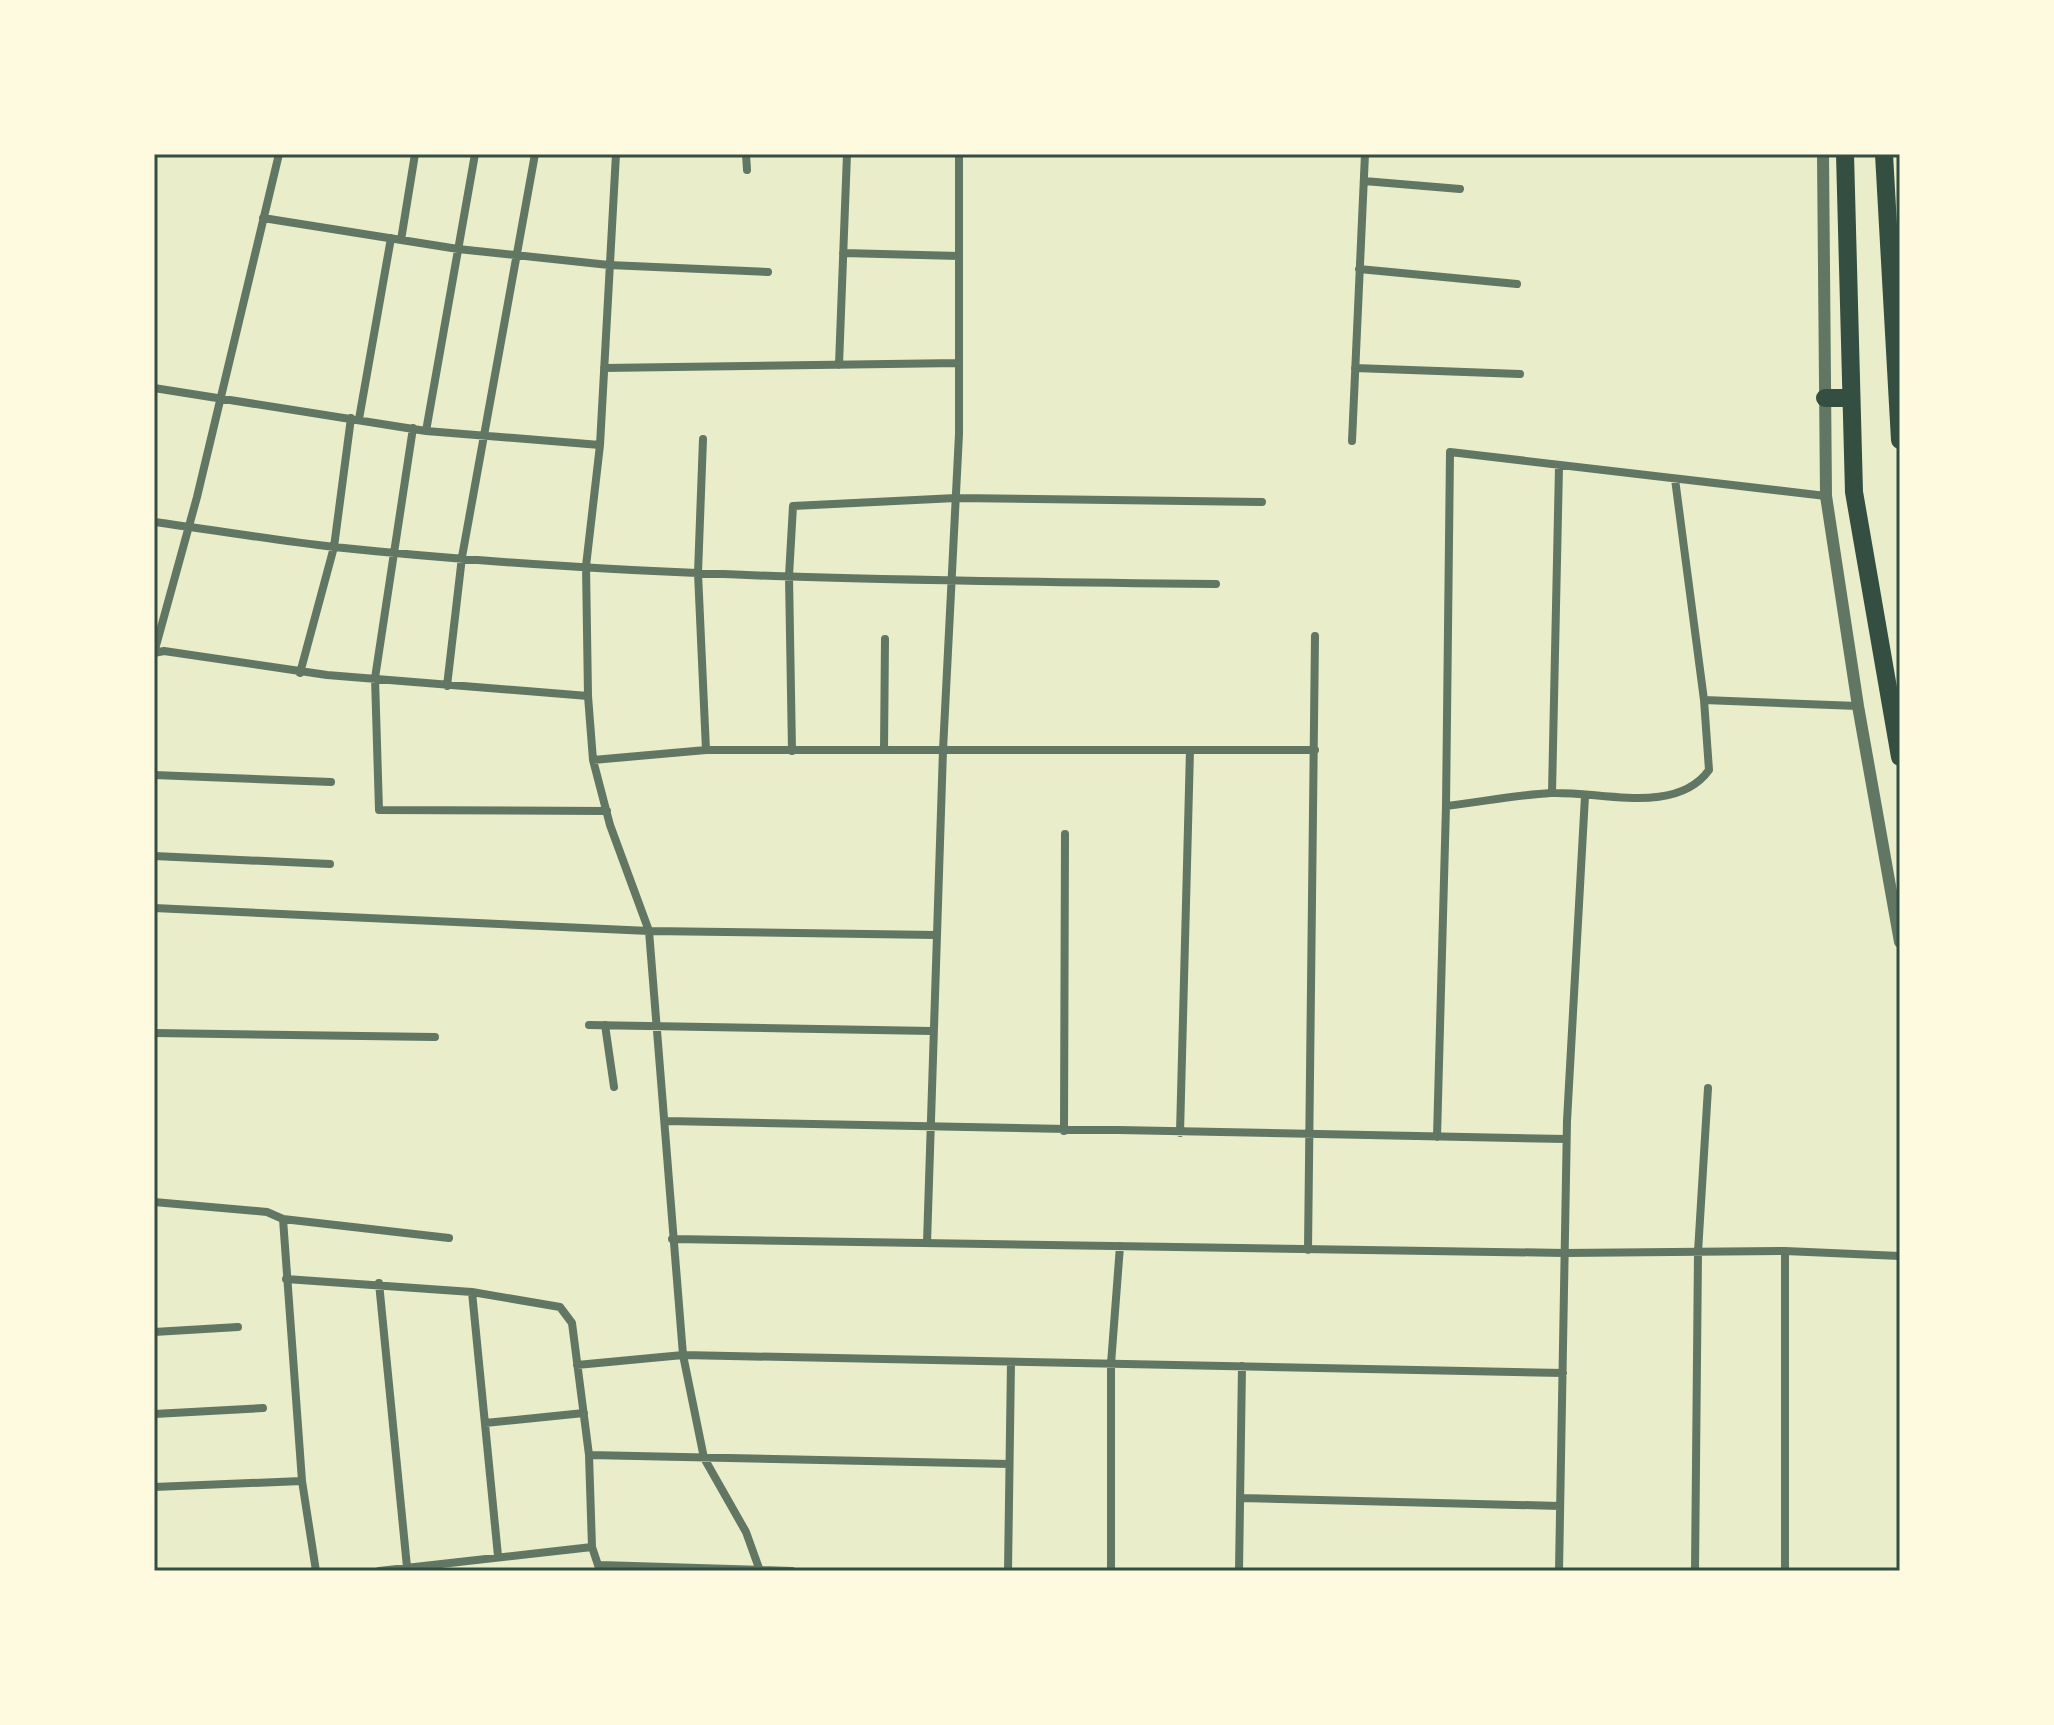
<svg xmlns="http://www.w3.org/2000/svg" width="2054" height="1725" viewBox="0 0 2054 1725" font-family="Raleway,sans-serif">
<rect width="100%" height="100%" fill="#e9edc9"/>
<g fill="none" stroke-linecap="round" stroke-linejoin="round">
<path stroke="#617663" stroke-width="8" d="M616,154L600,445L586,566L588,696L593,760L610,825L649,931L683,1355L704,1458L746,1532L760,1571
M746,154L747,170
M1364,181L1460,189
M263,218L458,249L609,265L768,272
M401,240L415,154
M843,253L959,256
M1359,269L1517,284
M839,365L847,154
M604,368L959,363
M1355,368L1520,374
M154,388L426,431L600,445
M359,419L391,238
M413,428L375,678L379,810L607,811
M426,431L475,154
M703,439L698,573L706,750
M1352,441L1365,154
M1675,479L1704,700
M154,522C214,530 274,540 334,547C627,578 922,581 1216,584
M154,653L197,497L279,154
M154,653L164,651L327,675L588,696
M300,673L334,547L351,418
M447,686L462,557L535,154
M884,750L885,639
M792,751L789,576L793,506L956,498L1262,502
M593,760L706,750H1315
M154,775L331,782
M1552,793L1559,467
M1446,806C1481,802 1516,795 1551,793C1600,791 1676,816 1709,770L1704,700L1858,706
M154,856L330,864
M154,908L649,931L936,935
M589,1025L932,1031
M605,1025L614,1087
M154,1033L435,1037
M667,1121L1566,1139
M1064,1131L1065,834
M1180,1133L1190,750
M1437,1137L1446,806L1450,452L1826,496
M154,1202L267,1212L283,1219L302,1481L316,1571
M283,1219L449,1238
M672,1239L1564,1253L1785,1251L1900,1256
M927,1243L943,750L959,434V154
M1308,1250L1315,636
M286,1279L472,1292L560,1307L572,1323L589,1455L592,1547L600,1571
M379,1283L407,1567
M472,1292L498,1556
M154,1332L238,1327
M577,1365L683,1355L1563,1373
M154,1414L263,1408
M485,1423L584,1413
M589,1455L1009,1464
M154,1487L302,1481
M1240,1498L1560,1506
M600,1565L792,1571
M379,1571L592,1547
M1008,1571L1011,1362
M1111,1571V1364L1120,1246
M1239,1571L1242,1366
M1559,1571L1567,1121L1585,796
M1695,1571L1698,1252L1708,1088
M1785,1571V1251"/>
<path stroke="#617663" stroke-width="12" d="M1823,154L1826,496L1858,706L1900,942"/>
<path stroke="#344e41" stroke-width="18" d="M1845,154L1854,492L1900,757
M1884,154L1900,440
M1825,398H1850"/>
</g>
<rect width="2054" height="1725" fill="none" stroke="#fefae0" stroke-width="312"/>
<rect x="156" y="156" width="1742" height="1413" fill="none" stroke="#344e41" stroke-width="3"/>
</svg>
